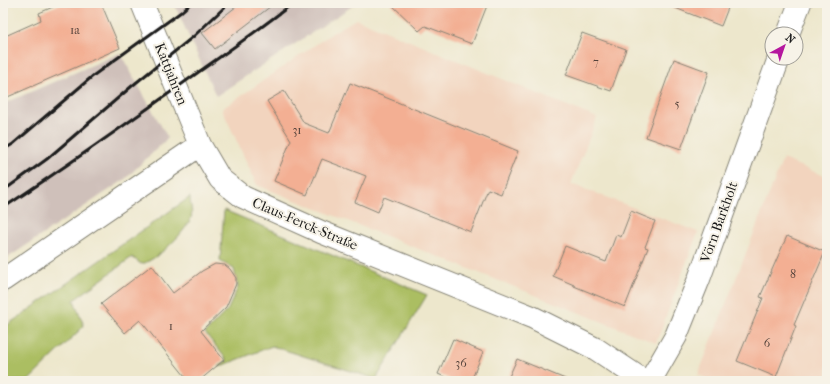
<svg xmlns="http://www.w3.org/2000/svg" width="830" height="384" viewBox="0 0 830 384" font-family="'IM FELL French Canon',serif">
<rect width="100%" height="100%" fill="#f7f3e8"/>
<filter id="ink" filterUnits="userSpaceOnUse"><feTurbulence type="fractalNoise" baseFrequency=".025" numOctaves="2"/><feDisplacementMap in="SourceGraphic" scale="8" xChannelSelector="R" yChannelSelector="G"/><feConvolveMatrix kernelMatrix="1 2 1 2 8 2 1 2 1" color-interpolation-filters="sRGB"/></filter>
<filter id="wash" filterUnits="userSpaceOnUse"><feTurbulence type="fractalNoise" baseFrequency=".012" numOctaves="4" result="noise"/><feDisplacementMap in="SourceGraphic" scale="16" xChannelSelector="R" yChannelSelector="G"/><feGaussianBlur stdDeviation="0.9" result="paint"/><feColorMatrix in="noise" values="0 0 0 0 0 0 0 0 0 0 0 0 0 0 0 0 0 1.4 0 .05"/><feComposite in="paint" operator="in"/></filter>
<g filter="url(#wash)">
<rect width="100%" height="100%" fill="#ede7cc"/>
<path fill="#f2d4be" d="M356,19L597,118L571,184L698,232L656,343L257,185L222,109L334,32Z
M783,159L827,177V381H713L698,375Z"/>
<path fill="#cfc0ba" d="M179,3H357L216,96L175,6Z
M120,53L168,138L124,180L3,261V104Z"/>
<path fill="#abbe62" stroke="#646d3f" d="M190,197C190,203 193,213 191,218C185,233 156,261 141,264L132,257L74,300L84,326L28,381H3V328Z
M224,210L427,295L376,379L272,346L219,367L227,360L205,333L228,309L238,287L234,269L220,261Z"/>
<g id="blocks">
<path fill="#f3af93" d="M62,3H101L120,48L3,99V37L41,20L39,13Z
M241,3H275L215,49L202,33Z
M390,3H488L472,44L425,26L419,31Z
M665,3H730L721,26L665,4Z
M582,33L626,49L611,91L566,75Z
M674,59L709,72L681,149L646,137Z
M350,83L518,151L501,194L488,189L471,232L384,197L378,212L355,202L366,176L322,159L307,195L274,181L291,140L267,101L284,91L304,123L329,133Z
M631,211L655,221L645,247L648,248L625,307L574,286V285L553,276L565,246L606,262L616,235L621,237Z
M787,236L825,252L794,325L796,326L776,377L737,361L763,298L760,297Z
M215,264L225,265L230,269L236,278V284L226,307L201,331L224,360L199,381H189L140,320L125,333L101,304L152,265L173,293L202,271Z
M453,339L483,352L471,381H454L438,374Z
M517,359L570,381H507Z"/>
</g>
</g>
<g filter="url(#ink)">
<use href="#blocks" fill-opacity="0" stroke="#848274" stroke-width="1"/>
<g fill="none" stroke-linecap="round" stroke-linejoin="round">
<g stroke="#848274" stroke-width="24">
<path id="minor" d="M788,34L800,3
M650,381L676,336L699,279L779,58"/>
</g>
<g stroke="#848274" stroke-width="24">
<path id="tertiary" d="M142,3L200,145L220,179L243,197L321,232L532,317L596,349L644,381
M3,280L200,145"/>
</g>
<use href="#minor" stroke="#fff" stroke-width="22"/>
<use href="#tertiary" stroke="#fff" stroke-width="22"/>
<path stroke="#1c1c1c" stroke-width="3" d="M3,150L13,144L94,75L181,12L191,3
M3,191L47,159L132,86L194,36L229,3
M3,208C70,164 135,118 200,71C231,49 263,27 293,3"/>
</g>
</g>
<g text-anchor="middle" dominant-baseline="central" stroke-width="4" stroke-linejoin="round" paint-order="stroke">
<g font-size="12" fill="#52413a">
<text x="75" y="30">1a</text>
<text x="596" y="62">7</text>
<text x="677" y="104">5</text>
<text x="297" y="130">31</text>
<text x="793" y="274">8</text>
<text x="171" y="326">1</text>
<text x="767" y="343">6</text>
<text x="461" y="363">36</text>
</g>
<g font-size="14" fill="#1c1c1c" stroke="#f7f3e8">
<text transform="translate(171 74) rotate(68)">Kattjahren</text>
<text transform="translate(719 222) rotate(-70)">Vörn Barkholt</text>
<text transform="translate(305 224) rotate(23)">Claus-Ferck-Straße</text>
</g>
</g>
<rect width="830" height="384" fill="none" stroke="#f7f3e8" stroke-width="16"/>
<g transform="translate(784 46) rotate(40)"><circle r="19" fill="#f7f3e8" stroke="#9f9d96"/>
<path d="M0-3L7 15L0 10L-7 15Z" fill="#b5179e"/>
<text y="-6" font-size="11" font-weight="bold" text-anchor="middle" fill="#1c1c1c">N</text>
</g>
</svg>
